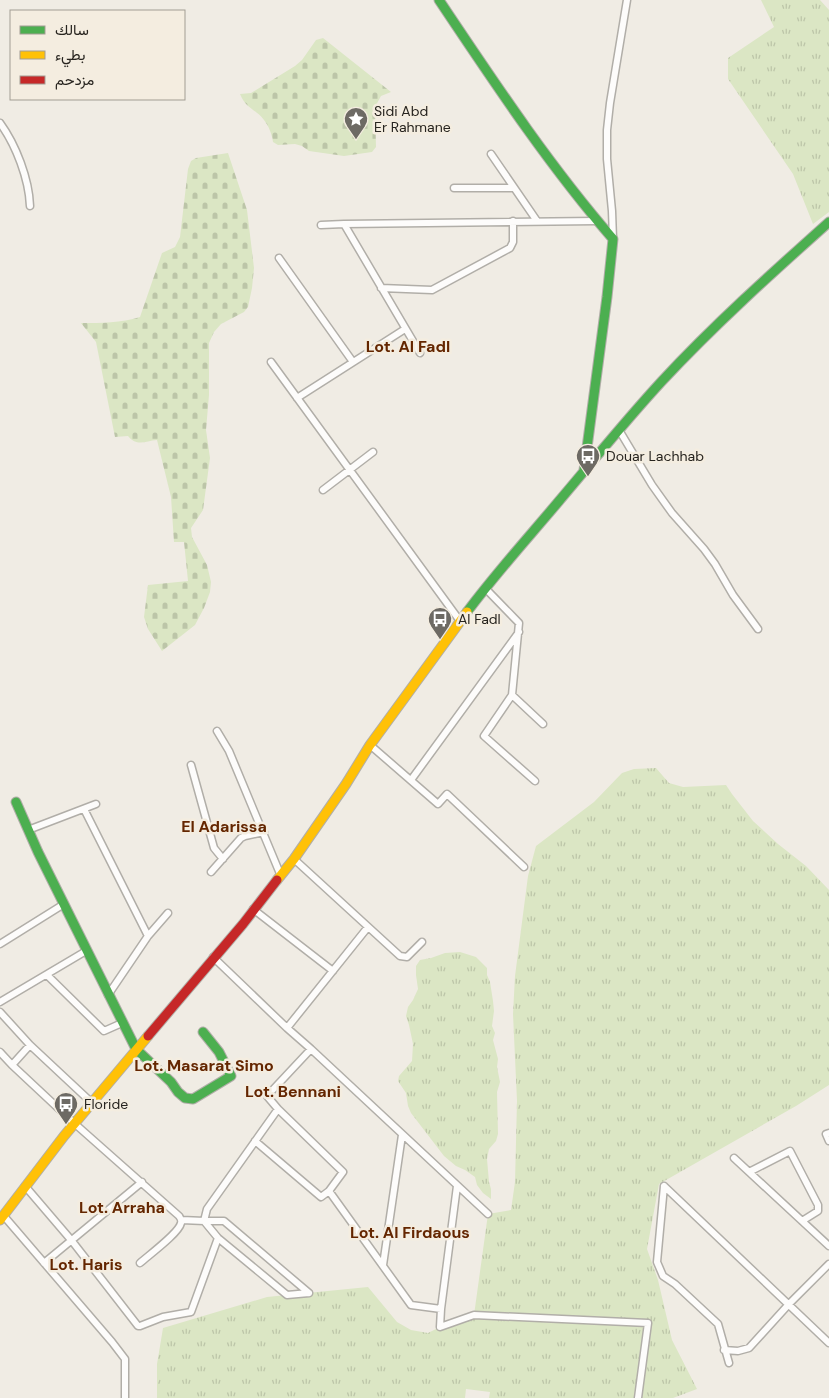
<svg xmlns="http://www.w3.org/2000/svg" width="829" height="1398" viewBox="0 0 829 1398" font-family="'DM Sans',Vazirmatn,sans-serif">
<defs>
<pattern id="grass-tufts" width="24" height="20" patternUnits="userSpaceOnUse" patternTransform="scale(1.25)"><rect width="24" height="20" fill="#dbe6c4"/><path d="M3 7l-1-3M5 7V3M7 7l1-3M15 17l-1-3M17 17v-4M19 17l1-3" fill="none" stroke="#bcc5a8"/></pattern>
<pattern id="cemetery-stones" width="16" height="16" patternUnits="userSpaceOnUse" patternTransform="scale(1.25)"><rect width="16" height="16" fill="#dbe6c4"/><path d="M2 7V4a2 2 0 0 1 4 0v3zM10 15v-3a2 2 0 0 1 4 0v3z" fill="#bcc5a8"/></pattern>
</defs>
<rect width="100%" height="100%" fill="#f0ece4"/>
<path fill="url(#grass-tufts)" d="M761,0H820L829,10V212L813,224L793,174L728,79V58L774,27Z
M656,768L669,783L683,787L726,785L732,794L753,821L778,844L806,866L829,890V1085L796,1106L659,1184L647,1249L658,1280L672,1340L697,1389L673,1398H489L490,1392L466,1389L465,1398H157V1364L163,1328L267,1297L368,1287L397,1322L411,1330L428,1333L440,1327L474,1315L488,1214L511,1210L515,1182L517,1101L513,1014L515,976L528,876L536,846L594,802L622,773L634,769Z
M460,952L476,957L487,968V975L490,982L493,1001L494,1011L492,1026L495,1033L493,1040L498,1059L497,1067L500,1082L497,1092L498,1134L496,1141L489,1149L487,1159L489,1182L491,1189V1199L483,1193L477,1185L475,1177L465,1170L456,1166L444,1156L411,1113L408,1106L406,1093L398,1081L399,1076L412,1061L413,1044L409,1025L406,1016L408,1007L413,1000L418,989L416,975V966L420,960L431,958L445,953Z"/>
<path fill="url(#cemetery-stones)" d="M323,38L391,92L381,96L375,107L376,147L372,152L344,156L309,151L302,146L295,144L278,145L273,142C272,135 269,126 264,120C256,109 246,109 240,94L251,93L295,66L302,60L316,40Z
M228,153L247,210L254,268L252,288L248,307L244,312L221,324L214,332L209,343V395L206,430L210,458L203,510L191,528L192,537L207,565L211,582L210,592L204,608L195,625L162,651L148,629L144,617L148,585L188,581L184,542H174L171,497L157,440C145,441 137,447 128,436L115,437L96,342L81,323C101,323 121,323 140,317L162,253L175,247L180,237L188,169L191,161L196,158Z"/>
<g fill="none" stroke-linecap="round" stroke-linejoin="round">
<g stroke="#b1aea8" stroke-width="9">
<path id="street" d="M0,123C16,145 29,179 30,206
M491,154L537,221
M454,188H514
M344,224L597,221
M321,225L344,224L420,353
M613,239L612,211L607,159V130L610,103L627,0
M279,258L353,362
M381,288L432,290L510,248L513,242V221
M271,362L460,621
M297,398L405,329
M619,430L652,485L672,513L704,549L715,564L733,595L758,629
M323,490L373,452
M485,588L519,623L512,695
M217,731L229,751L281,876
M370,745L438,804L447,794L524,867
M191,765L214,848L223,859
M411,780L519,632
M535,781L484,736L512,695L543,724
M84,809L148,936
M28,830L96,804
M294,859L400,956L407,957L422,942
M211,872L241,838L245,836L264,832
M253,909L333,971
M0,944L64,904
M213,957L287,1028L311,1049L488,1214
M47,975L104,1031L122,1023
M108,995L148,936L168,913
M0,1002L86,951
M0,1012L30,1045L91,1102
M287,1028L368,927
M0,1052L12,1065L74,1123L179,1216C181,1219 182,1220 181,1223C179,1233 149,1255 140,1263
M12,1065L30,1045
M829,1133L826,1134L829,1141
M255,1141L321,1197L329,1191L343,1172L278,1109
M734,1158L829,1246
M749,1172L790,1151L818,1205V1211L802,1221
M25,1186L72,1241L138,1326H140L163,1317L191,1312L218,1238
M457,1186L441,1309L440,1327L474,1315L648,1323L638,1398
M664,1186L829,1343
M664,1186L657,1262L663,1276L675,1284L718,1324L729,1363
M329,1191L411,1305L441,1309
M3,1215L112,1342L125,1359V1398
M182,1220L204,1221L207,1209L278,1109L267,1096L311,1049
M204,1221L218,1238L287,1295L309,1293
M204,1221H224L309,1293
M44,1263L142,1182
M383,1265L402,1135
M724,1350L738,1351L749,1348L789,1304L829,1264"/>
</g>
<g stroke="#b1aea8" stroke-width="11">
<path id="fast" d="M439,0C494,82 548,164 613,239L607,297L584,470
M467,612C496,573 528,538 559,501C593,461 626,420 662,381C714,325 772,273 829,222
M16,802L38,852L136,1049L171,1082L178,1092L185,1098L193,1099L231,1076L219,1052L203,1032"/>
</g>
<g stroke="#b1aea8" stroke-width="11">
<path id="slow" d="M277,880L294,859L346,784L370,745L467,612
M0,1220L64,1136L148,1036"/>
</g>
<g stroke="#b1aea8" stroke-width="11">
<path id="jam" d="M148,1036L243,924L277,880"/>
</g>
<use href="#street" stroke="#fdfcfb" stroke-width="6"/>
<use href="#fast" stroke="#4caf50" stroke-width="9"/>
<use href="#slow" stroke="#ffc107" stroke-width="9"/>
<use href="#jam" stroke="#c62828" stroke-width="9"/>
</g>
<defs>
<g id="sight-pin" transform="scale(1.25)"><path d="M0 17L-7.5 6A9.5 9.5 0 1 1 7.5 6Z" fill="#6d6a64" stroke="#f4ede0"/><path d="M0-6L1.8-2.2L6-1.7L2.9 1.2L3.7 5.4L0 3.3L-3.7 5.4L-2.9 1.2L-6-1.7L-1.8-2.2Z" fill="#fff"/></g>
<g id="bus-pin" transform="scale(1.25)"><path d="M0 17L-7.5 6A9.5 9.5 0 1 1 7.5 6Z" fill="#6d6a64" stroke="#f4ede0"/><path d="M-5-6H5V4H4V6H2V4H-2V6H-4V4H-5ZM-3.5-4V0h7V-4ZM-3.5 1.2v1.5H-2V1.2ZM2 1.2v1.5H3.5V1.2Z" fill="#fff"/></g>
</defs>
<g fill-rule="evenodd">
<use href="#sight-pin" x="356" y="119"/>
<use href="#bus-pin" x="588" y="456"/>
<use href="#bus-pin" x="440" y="619"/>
<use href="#bus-pin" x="66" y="1104"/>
</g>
<g text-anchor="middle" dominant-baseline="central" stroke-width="5" stroke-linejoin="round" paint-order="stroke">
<g font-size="14" fill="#27241f" stroke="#f4ede0" text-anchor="start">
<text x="374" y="111">Sidi Abd<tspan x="374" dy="16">Er Rahmane</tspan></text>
<text x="606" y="456">Douar Lachhab</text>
<text x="458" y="619">Al Fadl</text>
<text x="84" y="1104">Floride</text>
</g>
<g font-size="16" font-weight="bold" fill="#642600" stroke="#f4ede0">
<text x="408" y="346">Lot. Al Fadl</text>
<text x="224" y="826">El Adarissa</text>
<text x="204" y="1065">Lot. Masarat Simo</text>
<text x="293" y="1091">Lot. Bennani</text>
<text x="122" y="1207">Lot. Arraha</text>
<text x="410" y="1232">Lot. Al Firdaous</text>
<text x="86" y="1264">Lot. Haris</text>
</g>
</g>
<rect x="10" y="10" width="175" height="90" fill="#f4ede0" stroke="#a29d93"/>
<rect x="20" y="26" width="25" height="8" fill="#4caf50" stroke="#a29d93"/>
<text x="55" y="35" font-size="15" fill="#27241f">سالك</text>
<rect x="20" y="51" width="25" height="8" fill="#ffc107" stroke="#a29d93"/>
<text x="55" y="60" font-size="15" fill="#27241f">بطيء</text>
<rect x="20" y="76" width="25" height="8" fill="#c62828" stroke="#a29d93"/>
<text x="55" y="85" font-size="15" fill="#27241f">مزدحم</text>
</svg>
